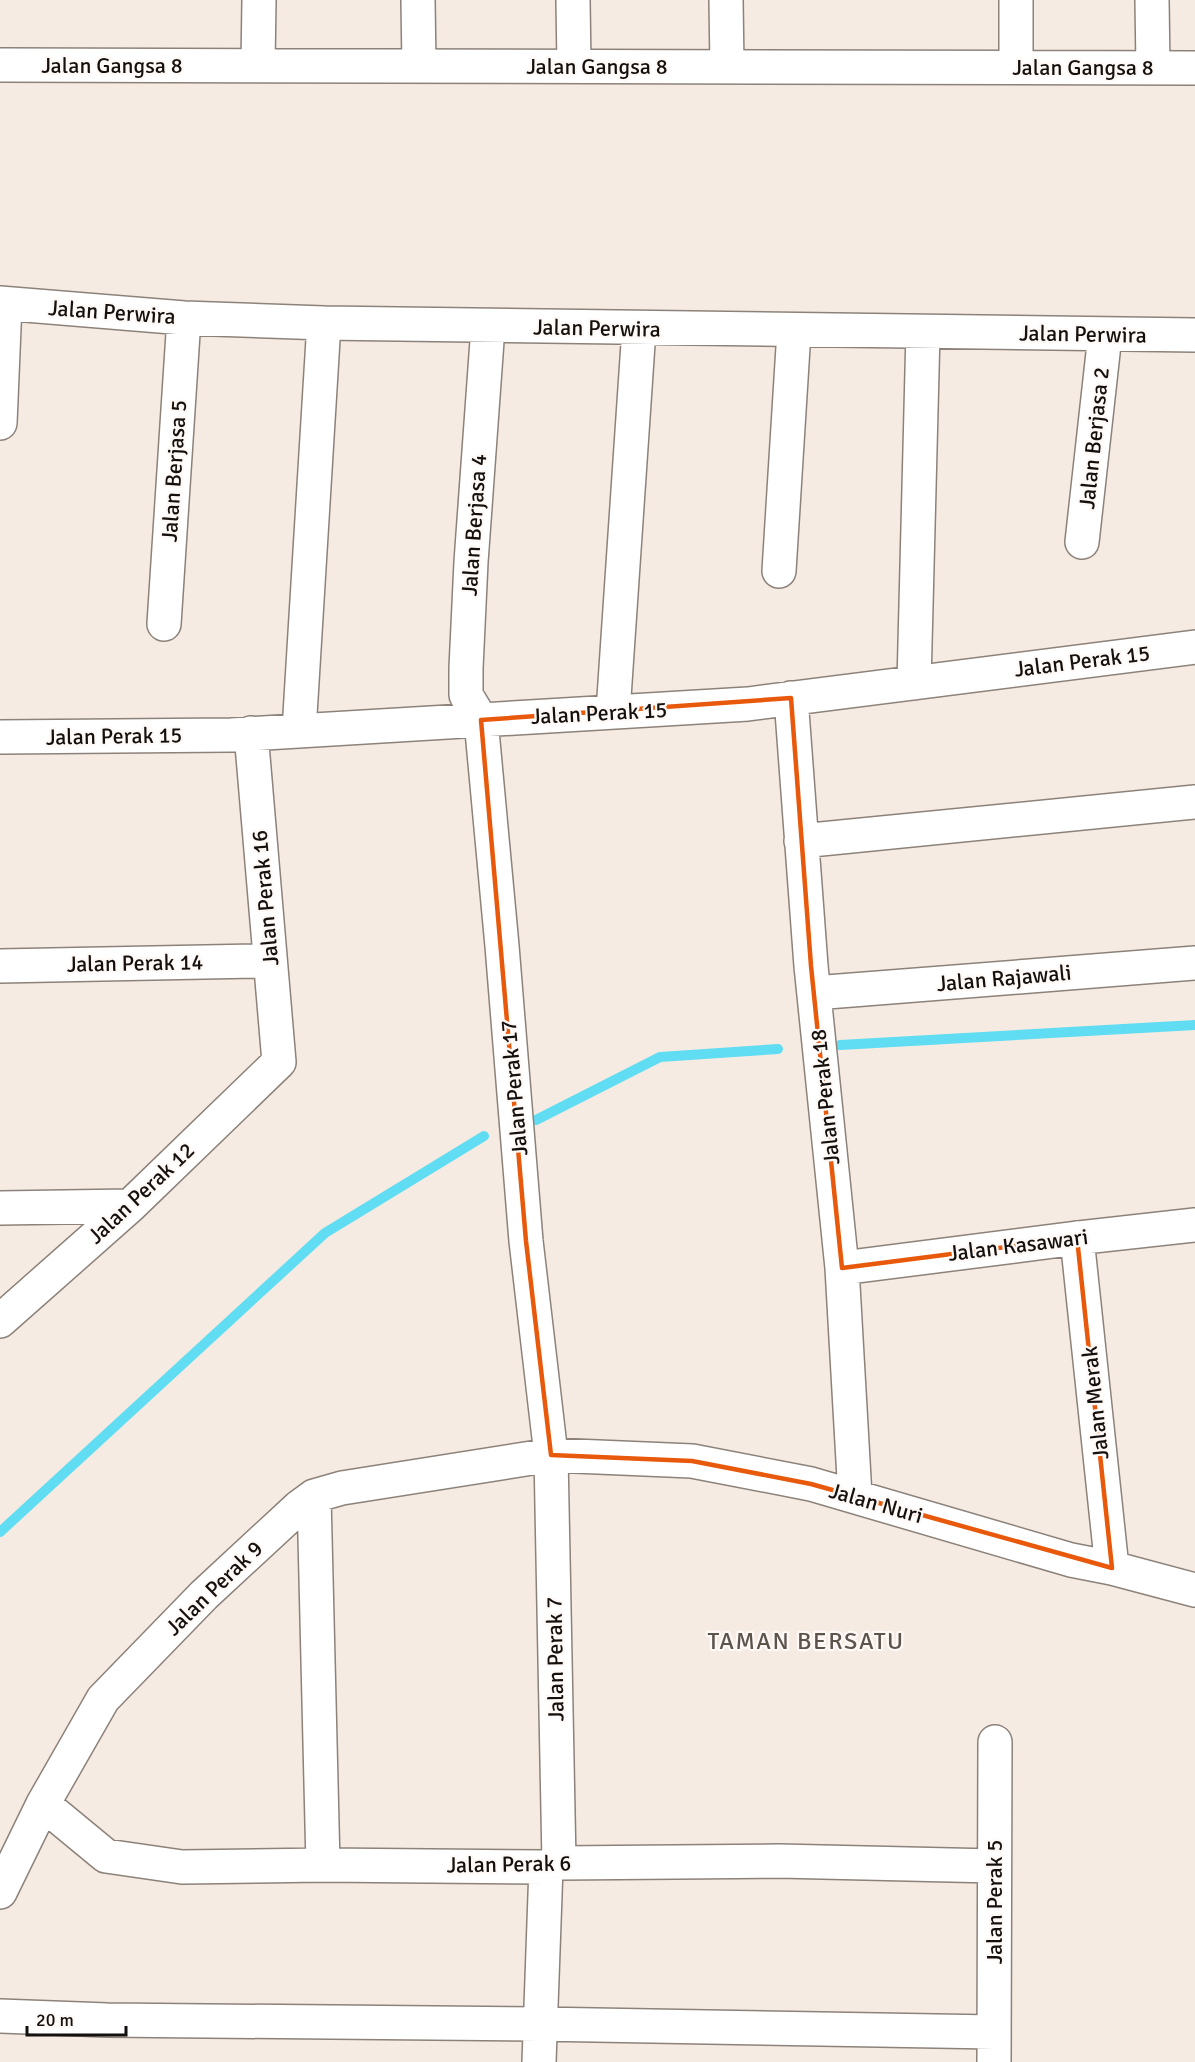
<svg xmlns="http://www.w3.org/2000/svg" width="1195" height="2062" viewBox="0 0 1195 2062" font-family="Signika,sans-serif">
<rect width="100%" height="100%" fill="#f6ebe2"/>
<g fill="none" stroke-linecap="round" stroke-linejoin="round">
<path stroke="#60ddf2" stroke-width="10" d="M840,1045L1195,1025
M536,1120L660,1057L778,1049
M0,1532L325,1233L484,1136"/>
<g stroke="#8c827a" stroke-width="36">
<path id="minor" d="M418,0L419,66
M573,0L574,66
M726,0L727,66
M1016,0V67
M1152,0L1153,68
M0,65L1195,68
M258,65L259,0
M0,303L184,318L324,323L1195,335
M488,327L471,562L466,668V695L481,720L502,946L526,1241L551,1455L559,1863
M0,423L5,304
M1082,542L1105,335
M779,571L794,331
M164,624L184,318
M914,683L923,332
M791,698L811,966L842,1268L855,1496
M613,712L639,329
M299,731L324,323
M0,737L231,735L748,704L1195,647
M801,841L1195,802
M0,966L258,961L270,957
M814,993L1195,963
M0,1208L130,1206
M1077,1238L1112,1568
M842,1268L1077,1238L1195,1225
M0,1321L130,1206L279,1062L251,733
M314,1496L323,1865
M43,1804L106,1856L182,1867L323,1865L546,1867L559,1863L779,1861L994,1866
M0,1892L43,1804L103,1699L204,1595L299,1507L314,1496L342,1488L551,1455L692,1461L811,1484L1071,1560L1112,1568L1195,1590
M0,2016L107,2020L539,2024L994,2032
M539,2062L546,1867
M994,2062L995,1742"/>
</g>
<use href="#minor" stroke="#fff" stroke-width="33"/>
</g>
<path fill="none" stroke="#e8590c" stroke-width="4.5" stroke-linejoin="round" d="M791,698L811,966L842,1268L1077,1238L1112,1568L811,1484L692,1461L551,1455L526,1241L481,720Z"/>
<g text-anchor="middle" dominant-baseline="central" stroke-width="4.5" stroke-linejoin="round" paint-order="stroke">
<g font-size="22" fill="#14100d" stroke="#fef9f6">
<text x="112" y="65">Jalan Gangsa 8</text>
<text x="597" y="66">Jalan Gangsa 8</text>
<text x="1083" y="67">Jalan Gangsa 8</text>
<text transform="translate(112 312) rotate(4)">Jalan Perwira</text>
<text transform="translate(597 328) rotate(1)">Jalan Perwira</text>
<text transform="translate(1083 334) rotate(1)">Jalan Perwira</text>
<text transform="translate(1094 438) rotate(-84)">Jalan Berjasa 2</text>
<text transform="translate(174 471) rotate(-86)">Jalan Berjasa 5</text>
<text transform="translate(474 525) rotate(-86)">Jalan Berjasa 4</text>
<text transform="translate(1082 661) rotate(-7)">Jalan Perak 15</text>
<text transform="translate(599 713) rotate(-3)">Jalan Perak 15</text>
<text transform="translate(114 736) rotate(-1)">Jalan Perak 15</text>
<text transform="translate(265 898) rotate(-95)">Jalan Perak 16</text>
<text transform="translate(135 963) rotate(-1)">Jalan Perak 14</text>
<text transform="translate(1004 978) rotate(-5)">Jalan Rajawali</text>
<text transform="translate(514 1088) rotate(-95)">Jalan Perak 17</text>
<text transform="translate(825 1097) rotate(-96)">Jalan Perak 18</text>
<text transform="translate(141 1193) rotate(-43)">Jalan Perak 12</text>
<text transform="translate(1018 1245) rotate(-7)">Jalan Kasawari</text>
<text transform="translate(1095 1403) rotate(-96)">Jalan Merak</text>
<text transform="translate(876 1503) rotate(16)">Jalan Nuri</text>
<text transform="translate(214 1588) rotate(-44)">Jalan Perak 9</text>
<text transform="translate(555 1659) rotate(-91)">Jalan Perak 7</text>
<text transform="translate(509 1864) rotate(-1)">Jalan Perak 6</text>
<text transform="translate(994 1902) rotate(-90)">Jalan Perak 5</text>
</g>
<g font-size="24" letter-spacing="1.5" fill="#5c534b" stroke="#fef9f6">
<text x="806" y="1641">TAMAN BERSATU</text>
</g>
</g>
<path d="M27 2026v9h99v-9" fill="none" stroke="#14100d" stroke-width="3"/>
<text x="36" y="2026" font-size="18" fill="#14100d" stroke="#fef9f6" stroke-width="4.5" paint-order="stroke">20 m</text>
</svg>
